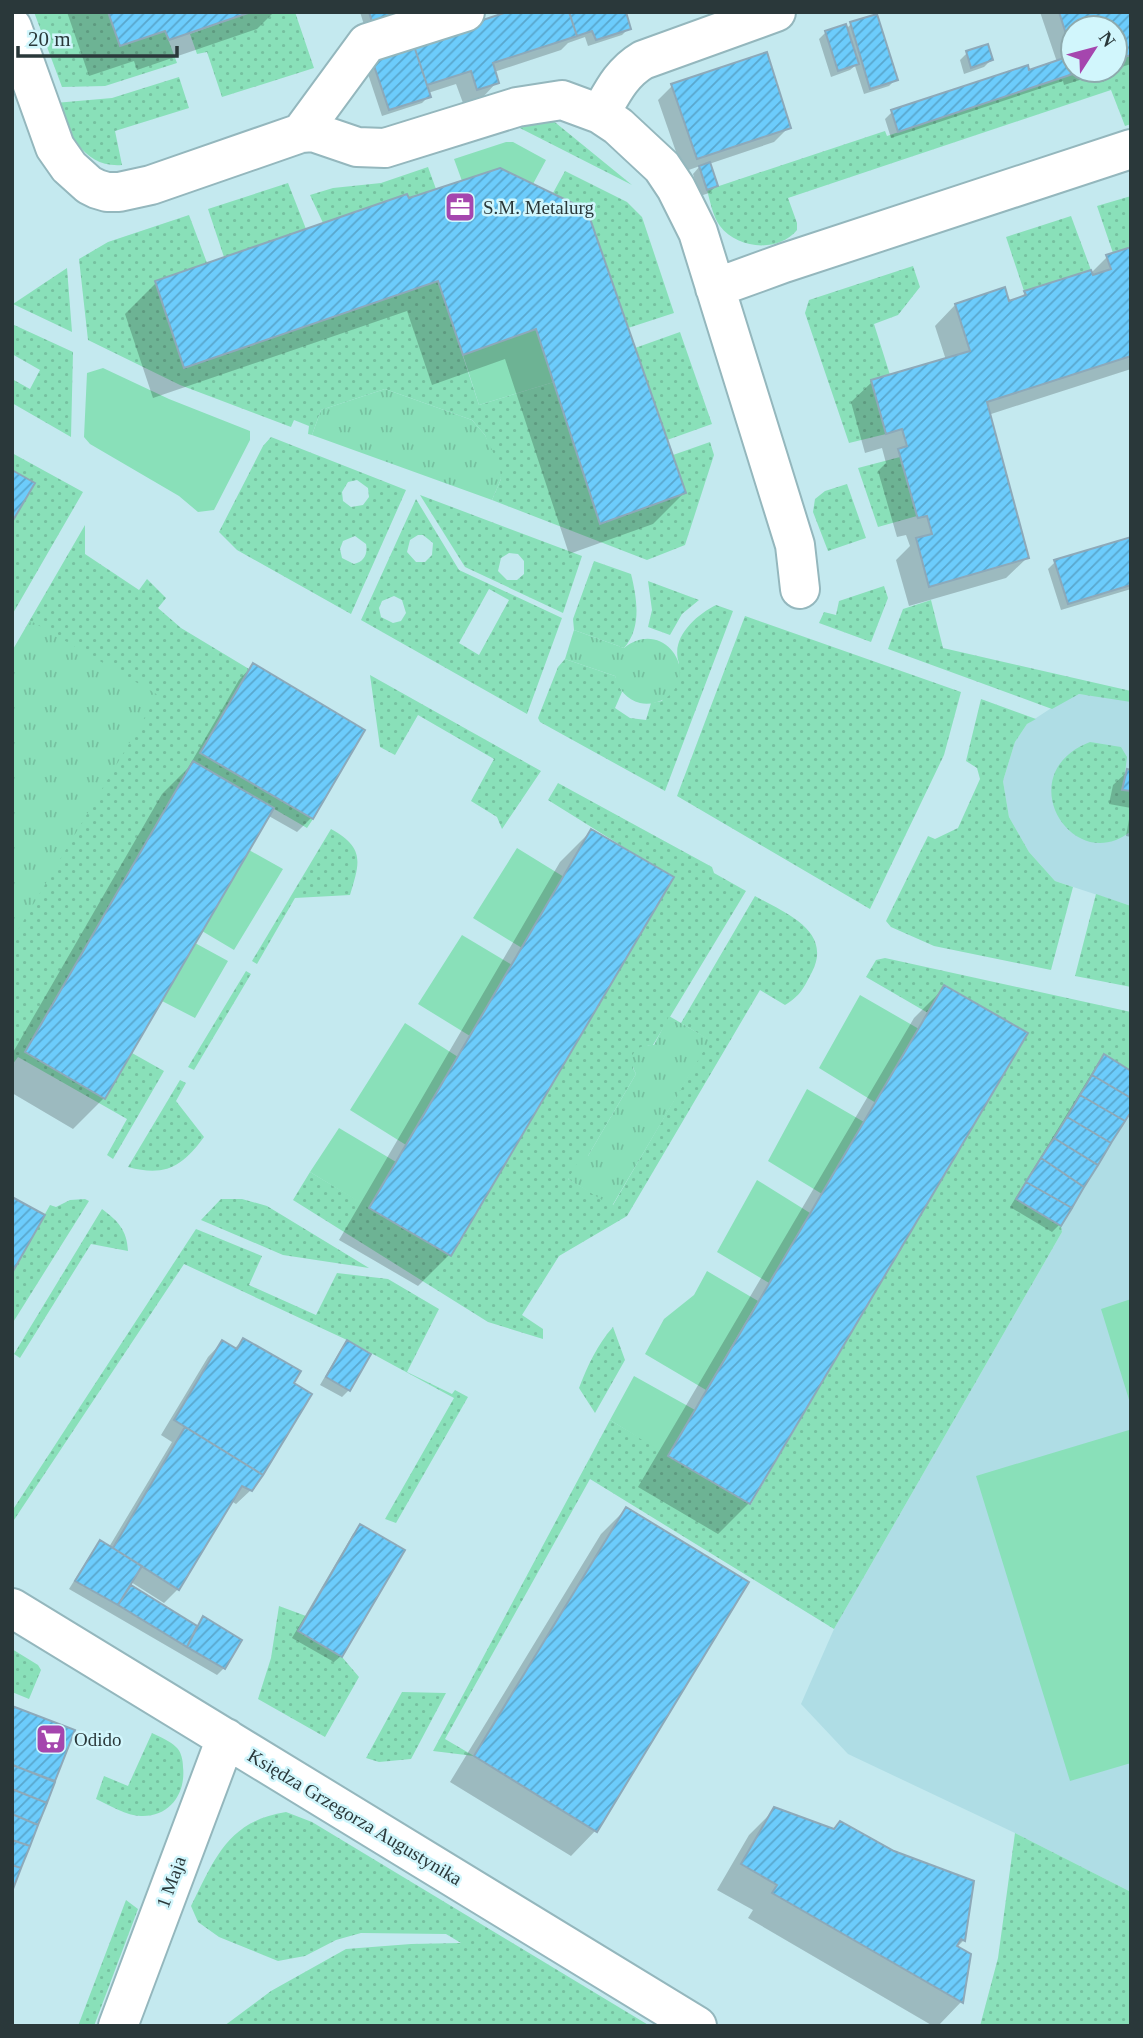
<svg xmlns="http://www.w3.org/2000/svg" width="1143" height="2038" viewBox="0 0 1143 2038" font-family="Georgia,serif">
<defs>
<pattern id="grass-dots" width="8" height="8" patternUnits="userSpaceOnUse" patternTransform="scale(1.75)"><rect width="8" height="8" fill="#89e0b9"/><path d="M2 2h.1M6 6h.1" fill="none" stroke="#76c1a0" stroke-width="1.8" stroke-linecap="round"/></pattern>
<pattern id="park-tufts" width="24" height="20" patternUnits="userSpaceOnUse" patternTransform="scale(1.75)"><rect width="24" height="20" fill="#89e0b9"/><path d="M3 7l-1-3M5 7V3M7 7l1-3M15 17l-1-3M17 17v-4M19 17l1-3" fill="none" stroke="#76c1a0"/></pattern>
<pattern id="building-hatch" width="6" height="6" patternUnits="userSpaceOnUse" patternTransform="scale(1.75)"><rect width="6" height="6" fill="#6cccfc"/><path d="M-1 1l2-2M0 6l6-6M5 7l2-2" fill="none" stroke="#59a7cd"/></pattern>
</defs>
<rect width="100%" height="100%" fill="#c4e9ef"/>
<path fill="#afdde5" d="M1079,694L1131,700V906L1055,881L1029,852L1009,817L1003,781L1015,742L1027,724L1059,703Z
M1131,1037V1892L1015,1833L848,1754L801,1704L834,1629L1062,1232L1061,1226L1016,1199L1104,1054Z"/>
<path fill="url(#grass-dots)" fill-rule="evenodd" d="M34,12H108L120,46L165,31L177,63L105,86L62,87Z
M251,12H295L314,68L222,97L207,52L197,54L190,34Z
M1131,55V124L1125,126L1111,90L788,198L797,223V230C778,253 737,249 720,226C713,217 710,201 707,190L885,131L887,136L1085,70H1115V60Z
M179,77L189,108L115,131L122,165C83,168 70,133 55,103L112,98Z
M551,119L632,185L510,123Z
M428,167L436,189L409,198L407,195L323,223L310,195L333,188L381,183Z
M565,171L627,202L642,217L674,313L628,328L587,210L553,193Z
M288,183L306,229L224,257L208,209Z
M1131,196V247L1113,253L1097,206Z
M189,215L207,263L155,281L185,368L438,281L479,405L554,382L600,523L686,493L673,455L710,442L714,455L685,545L647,560L492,500L501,479L485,435L472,420L385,389L321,410L312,435L308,434L309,426L294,420L291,427L180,385L88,340L79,259L108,242Z
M1071,216L1091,270L1024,291L1006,237Z
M913,266L920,287L898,315L874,324L890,375L871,380L886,434L849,443L805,313L809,300Z
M67,268L72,332L13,304Z
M12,324L73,352L71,437L12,403V379L30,389L40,370L12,354Z
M680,332L712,424L667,440L635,348Z
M271,437L406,490L351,614L237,550L219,532L263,446ZM357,480L368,488L369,497L363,505L351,507L343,501L342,492L348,482ZM355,536L366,544C368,554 364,562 354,564L342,558L340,549L343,541Z
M12,453L83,492L12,615V522L35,484L12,470Z
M900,457L917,516L878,527L858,468Z
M847,484L866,538L828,551L813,512L815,499L825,491Z
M420,495L582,556L563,613L465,567ZM509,553L518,554L524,561V574L517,580H507L498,571L501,558Z
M416,499L459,570L562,618L527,714L361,620ZM418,535H423L433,543L432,555L425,562H416L407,552L410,540ZM489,589L509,600L479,655L459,643ZM394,596L402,600L406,613L401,621L393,623L381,617L379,608L382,601Z
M85,525V554L139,590L147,579L166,598L158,608L181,628L249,669L200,753L313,819L307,828L193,762L25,1052L105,1099L132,1053L164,1071L113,1159L107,1155L127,1119L18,1057L12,1065V651Z
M594,561L631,574C637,598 642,628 624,648L574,630L573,619Z
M648,581L699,600L682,614L670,635L648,627L652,610Z
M884,586L888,598L871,642L819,623L824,612L836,615L839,601Z
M931,600L943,648L1131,691V702L1079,694L1052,709L888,649L903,609Z
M716,605L733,611L665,791L540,722L538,718L558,667L565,659L615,676L622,692L615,708L630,718L646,720L651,703L662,701L679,663C670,638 696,615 716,605Z
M745,616L961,692L944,755L870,909L677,796Z
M370,675L541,771L502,829L497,817L471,801L494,759L418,715L395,755L380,747Z
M981,699L1036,719L1027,724L1015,742L1003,781L1009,817L1029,852L1055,881L1073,887L1051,970L934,946L891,927L886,921L928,836L935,839L958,828L980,779L977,768L966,761Z
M1090,742L1121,747L1127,757L1123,789L1131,791V831C1073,878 1008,774 1090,742Z
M558,783L712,867L714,873L746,891L653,1045H648L633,1068L636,1074L588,1156L568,1179L613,1205L709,1040L681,1023L755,896C785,913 833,931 812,972C803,989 801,995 785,1005L760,990L627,1216L559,1256L522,1315L543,1329V1339L488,1322L293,1200L310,1172L451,1256L673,878L548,800Z
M331,829C365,848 360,862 350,895L295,898L257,964L252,961Z
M1096,894L1131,906V987L1075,976Z
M885,958L1131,1012V1071L1104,1055L1016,1199L1061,1226L1062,1232L834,1629L590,1479L445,1739L474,1756L433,1751L610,1420L751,1504L1027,1033L945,985L928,1013L866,977L876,960Z
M246,971L251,974L194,1070L188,1067Z
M180,1080L186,1083L176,1101L204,1137C182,1167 165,1177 128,1167Z
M85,1199L89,1201L12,1324V1273L50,1205L56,1207L70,1200Z
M221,1199H242L267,1206L369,1268L283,1255L201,1220Z
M102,1209C118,1221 127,1230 128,1251L91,1244L20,1358L14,1354Z
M196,1229L262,1256L249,1285L316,1315L337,1273L388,1279L439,1309L407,1372L452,1394L455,1390L468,1397L396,1523L385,1519L454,1398L347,1340L184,1264L12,1523V1511Z
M613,1327L625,1360L595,1413L579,1388C588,1365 597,1345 613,1327Z
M279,1606L306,1616L298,1631L342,1657L359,1677L325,1737L258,1699L271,1658Z
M12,1649L38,1665L41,1670L29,1699L12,1692Z
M402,1692L446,1693L411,1759L379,1762L366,1758Z
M152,1733C160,1737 170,1741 176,1747C181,1751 183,1760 183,1767C186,1793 170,1817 141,1816C127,1816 109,1805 96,1799L104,1776L128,1786Z
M286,1812L312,1822L650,2026H224L271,1991L346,1949L411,1944L461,1943L446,1934L361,1933L336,1940L305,1956L278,1961L219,1937L198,1922L191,1906C215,1858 228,1821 286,1812Z
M1015,1833L1131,1892V2026H980L998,1958Z
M126,1900L138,1909L94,2026H78Z"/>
<path fill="url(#park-tufts)" d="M385,389L472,420L485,435L500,467L501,479L492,500L312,435L321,410Z
M31,621L158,695L12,940V653Z
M574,630L624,648C662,617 702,672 666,698C658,703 648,705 640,703C627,700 618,689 615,676L565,659Z
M669,1016L710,1040L612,1206L568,1179L583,1153L588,1156L636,1074C627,1057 633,1044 654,1045Z"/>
<path fill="#89e0b9" d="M506,142H513L546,160L533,184L500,168L462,181L454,159Z
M536,329L554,382L479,405L463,355Z
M103,368L169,399L250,431V440L214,510L198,512L179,496L90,444L84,437L87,373Z
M517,848L564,877L522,948L473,918Z
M249,850L283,869L234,950L202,931Z
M462,935L512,965L470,1036L418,1004Z
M195,943L228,961L195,1018L162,1001Z
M860,995L919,1029L876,1103L819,1068Z
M405,1023L458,1057L406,1145L350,1110Z
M807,1089L864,1122L822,1194L768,1161Z
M339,1128L396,1162L369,1208L310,1172Z
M757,1180L810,1213L769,1283L717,1252Z
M707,1271L758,1301L706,1390L645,1354L664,1319L694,1295Z
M1131,1299V1406L1101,1309Z
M634,1376L695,1410L668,1456L610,1420Z
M1129,1430L1131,1436V1763L1070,1781L976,1476Z"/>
<path fill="#0003" d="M67,12H274L257,29L137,70L134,61L89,76Z
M360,12H418L365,28Z
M512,12L629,28L622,35L588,46L585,37L568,43L561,50L494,72L497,82L483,97L463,103L456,84L428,93L429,96L422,103L382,116L365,65Z
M1040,12H1131V64L1115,69V28H1073V70H1111L1064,85L1063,81L891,138L885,119L892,112L1057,62Z
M851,24L896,79L889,86L864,94L855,66L850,70L831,77L819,39L826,32L846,29Z
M967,53L991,60L984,67L964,74L960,60Z
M672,86L789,127L774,142L709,164L716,186L709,193L700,196L693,174L700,166L683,172L658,100Z
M500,170L684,493L653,524L569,554L505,359L432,385L407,311L153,398L125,314L156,283Z
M1131,249V369L988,415L1027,558L1006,578L909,606L896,560L910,546L906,535L897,537L878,471L886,463L882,448L865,453L851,402L872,382L946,360L935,326L955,305L1008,303L1019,300L1025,293L1092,272L1107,257Z
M1131,539V589L1061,610L1048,569L1055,562Z
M253,665L311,818L297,832L267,815L104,1098L73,1129L12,1093V1054L162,794L188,768L239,680Z
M1128,771H1131V808L1109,804L1113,785Z
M1131,808V837L1126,836Z
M591,831L671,878L449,1255L418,1286L339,1240L560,862Z
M945,987L749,1503L718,1534L638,1487L914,1018Z
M1105,1056L1131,1108L1059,1225L1052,1232L1010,1207L1098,1063Z
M243,1340L292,1384L310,1394L251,1490L236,1504L231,1501L178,1589L164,1603L131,1582L129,1585L196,1627L204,1619L224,1668L217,1675L69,1589L94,1549L101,1542L109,1547L172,1442L161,1435L208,1357L222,1342L234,1349Z
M348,1342L349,1390L342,1397L320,1385L341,1349Z
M626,1509L596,1830L571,1856L450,1782L601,1534Z
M360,1527L341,1656L334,1662L292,1638L353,1534Z
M775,1809L832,1831L840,1823L893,1853L972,1882L963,1941L956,1948L969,1955L961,2002L938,2026H933L748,1918L753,1910L717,1890L749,1835Z"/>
<path fill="url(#building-hatch)" stroke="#8da9b9" stroke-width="2" d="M108,12H251L169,40L165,31L120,46Z
M369,12H404L372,22Z
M507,12H569L577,36L493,63L499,83L477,90L471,71L427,85L413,43Z
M569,12H626L631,29L596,40L592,31L577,36Z
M1059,12H1131V55L1115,60V28H1073V56Z
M877,14L898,80L870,89L850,22Z
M846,24L859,64L838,71L825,31Z
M413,43L431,97L389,110L371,57Z
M988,44L993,60L971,68L966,51Z
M767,52L791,128L697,159L671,84Z
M1073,55V70L1079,72L898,132L891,110L1028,65L1029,70Z
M710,162L718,186L707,190L699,166Z
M500,168L587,210L686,493L600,524L536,329L463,355L438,281L184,368L155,281L407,194L409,198Z
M1131,247V356L987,402L1029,558L929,587L916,538L932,534L927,516L918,518L917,516L898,449L907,446L902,429L886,434L871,380L970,351L955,304L1005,287L1009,301L1026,295L1024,291L1091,270L1093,275L1111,269L1106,255Z
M12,470L35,483L12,522Z
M1131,537V585L1068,604L1054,560Z
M253,663L365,730L313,819L200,753Z
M193,761L274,808L105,1099L25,1052Z
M1127,769L1131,770V791L1122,790Z
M591,829L674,877L451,1256L369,1208Z
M944,985L1028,1033L750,1504L668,1456Z
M1104,1054L1131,1071V1098L1092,1075Z
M1092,1075L1131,1098V1112L1125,1121L1080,1095Z
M1080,1095L1125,1121L1111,1143L1067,1117Z
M1067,1117L1111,1143L1098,1165L1054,1138Z
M1054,1138L1098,1165L1084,1187L1041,1158Z
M1041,1158L1084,1187L1072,1208L1026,1182Z
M1026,1182L1072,1208L1061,1226L1016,1199Z
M12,1197L45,1215L12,1273Z
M243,1338L301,1371L294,1383L312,1394L263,1475L174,1420L222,1340L237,1349Z
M347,1340L371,1354L350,1391L326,1377Z
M185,1427L263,1475L252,1491L242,1486L179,1590L113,1548Z
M626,1507L749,1582L597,1832L474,1756Z
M360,1524L405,1550L342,1657L298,1631Z
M100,1540L142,1566L118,1605L75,1581Z
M131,1585L197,1626L187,1647L118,1605Z
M203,1616L242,1640L225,1669L187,1647Z
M12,1706L75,1730L55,1781L12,1765Z
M13,1765L55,1782L47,1803L12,1789Z
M12,1789L47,1803L38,1825L12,1814Z
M774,1807L834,1829L840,1821L894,1851L974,1881L965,1941L961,1939L957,1946L971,1954L963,2003L772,1893L777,1885L741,1864Z
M12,1814L38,1825L30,1846L12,1840Z
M12,1840L30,1846L21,1868L12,1865Z
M12,1865L21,1868L13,1889H12Z"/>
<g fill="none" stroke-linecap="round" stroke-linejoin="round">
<g stroke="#94b7bd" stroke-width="42">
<path id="minor" d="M12,27L55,147L69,167L89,185L97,189L107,192H119L151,185L301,133L313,132L357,147L385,148L517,107L562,100L600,114L618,126L662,167L676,188L698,232L795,545L800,589
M600,114C612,93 621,73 643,60L776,12
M301,133L367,43L465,12
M715,288L784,263L1131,149
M12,1608L697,2026
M118,2026L226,1738"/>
</g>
<use href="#minor" stroke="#fff" stroke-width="38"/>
</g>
<defs>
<g id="office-square" transform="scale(1.575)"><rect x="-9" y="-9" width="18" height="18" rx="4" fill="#a546ae" stroke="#d1f6fc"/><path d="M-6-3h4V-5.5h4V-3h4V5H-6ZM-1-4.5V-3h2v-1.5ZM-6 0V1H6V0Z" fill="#fff"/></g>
<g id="supermarket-square" transform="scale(1.575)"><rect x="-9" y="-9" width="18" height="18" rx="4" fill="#a546ae" stroke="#d1f6fc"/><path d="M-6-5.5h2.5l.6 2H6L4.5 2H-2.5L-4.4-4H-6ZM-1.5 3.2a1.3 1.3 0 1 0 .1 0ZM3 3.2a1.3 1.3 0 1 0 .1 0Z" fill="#fff"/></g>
</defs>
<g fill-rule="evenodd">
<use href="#office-square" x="460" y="207"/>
<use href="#supermarket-square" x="51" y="1739"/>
</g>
<g text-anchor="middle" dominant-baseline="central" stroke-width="5" stroke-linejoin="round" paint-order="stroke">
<g font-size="19" fill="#2a383a" stroke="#d1f6fc" text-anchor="start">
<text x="483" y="207">S.M. Metalurg</text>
<text x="74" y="1739">Odido</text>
</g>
<g font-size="19" fill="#2a383a" stroke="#d1f6fc">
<text transform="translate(355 1817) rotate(31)">Księdza Grzegorza Augustynika</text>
<text transform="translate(171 1882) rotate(-70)">1 Maja</text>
</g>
</g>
<rect width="1143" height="2038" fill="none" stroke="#2a383a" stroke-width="28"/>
<g transform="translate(1094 49) rotate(54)"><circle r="33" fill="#d1f6fc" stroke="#8eaaae" stroke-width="2"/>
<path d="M0-5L12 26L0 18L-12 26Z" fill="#a546ae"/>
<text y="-10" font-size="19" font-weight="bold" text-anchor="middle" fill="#2a383a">N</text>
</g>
<path d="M18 46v10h159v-10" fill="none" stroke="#2a383a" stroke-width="3.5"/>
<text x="28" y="46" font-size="21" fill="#2a383a" stroke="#d1f6fc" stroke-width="5" paint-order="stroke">20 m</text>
</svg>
